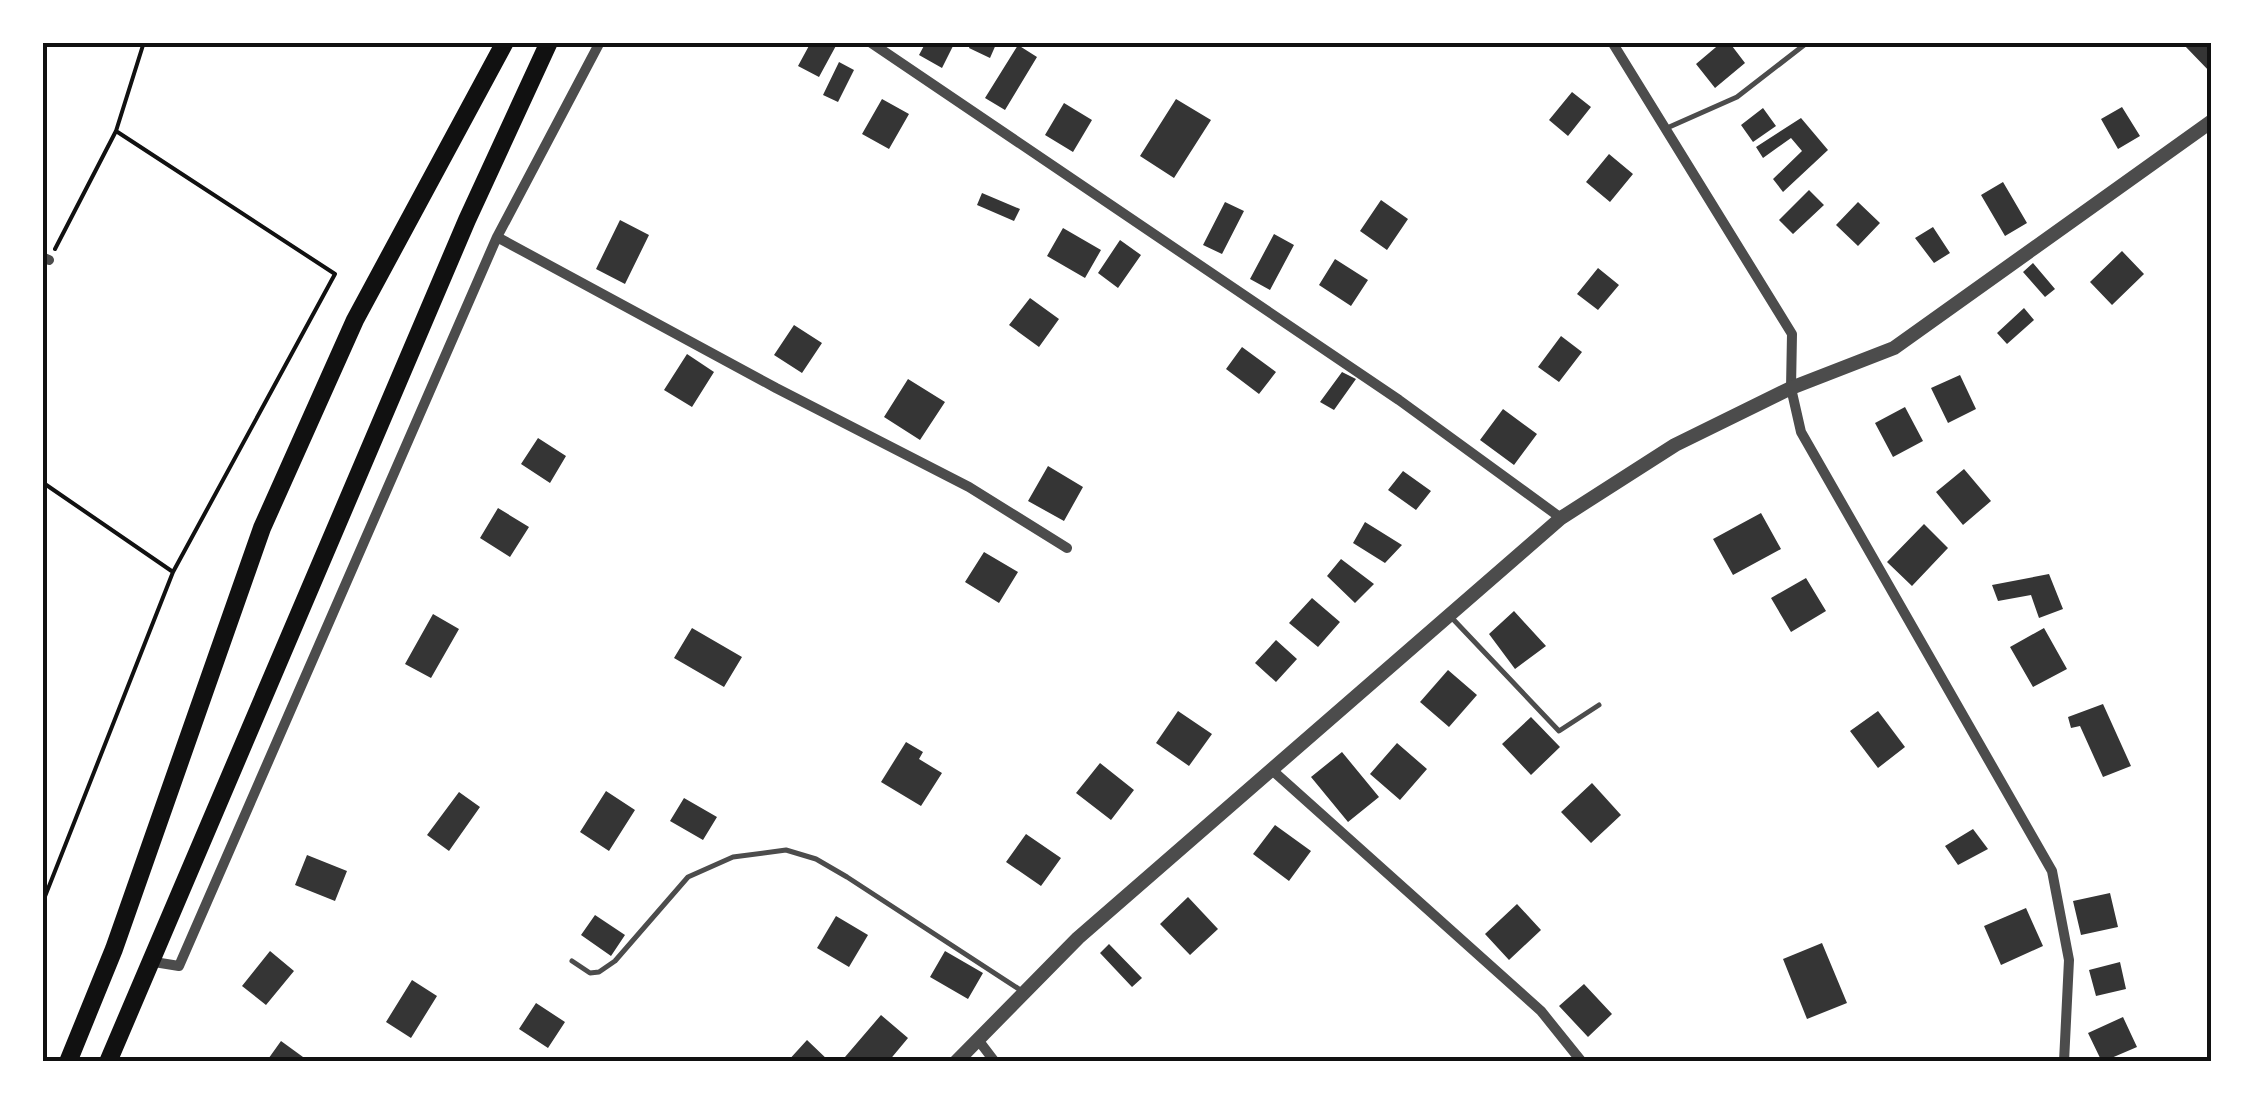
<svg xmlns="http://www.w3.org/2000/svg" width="2254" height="1104" viewBox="0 0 2254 1104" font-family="'DM Sans',sans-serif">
<rect width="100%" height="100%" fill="#fff"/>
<path fill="#353535" d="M811,42H838L819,77L798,66Z
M926,42H955L942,68L919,55Z
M971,42H997L990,58L969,48Z
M1722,42H1729L1745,63L1715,88L1696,64Z
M2187,42H2212V74L2184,45Z
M1018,45L1037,57L1005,110L985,98Z
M839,62L854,70L838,102L823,95Z
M1572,92L1591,107L1568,136L1549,120Z
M882,99L909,114L889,149L862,134Z
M1176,99L1211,120L1174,178L1140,156Z
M1064,103L1092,120L1073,152L1045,135Z
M2122,107L2140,136L2118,149L2101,119Z
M1763,108L1776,126L1753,142L1741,125Z
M1801,118L1828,150L1783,192L1773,179L1802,151L1791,138L1763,158L1756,147Z
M1609,154L1633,174L1610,202L1586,182Z
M2003,182L2027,223L2005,236L1981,195Z
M1809,190L1824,205L1793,234L1779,220Z
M982,193L1020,209L1014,221L977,205Z
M1381,200L1408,219L1387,250L1360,231Z
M1225,202L1244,211L1222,254L1203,245Z
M1858,202L1880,223L1858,246L1836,225Z
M620,220L649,235L625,284L596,269Z
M1933,227L1950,253L1934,263L1915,238Z
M1063,228L1101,250L1085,278L1047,256Z
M1274,234L1294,245L1270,290L1250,279Z
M1120,240L1141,255L1118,288L1098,273Z
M2122,251L2144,274L2112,305L2090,282Z
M1335,259L1368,280L1351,306L1319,285Z
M2033,263L2055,289L2045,297L2023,272Z
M1598,268L1619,285L1598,310L1577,294Z
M1030,298L1059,319L1039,347L1009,325Z
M2024,308L2034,320L2007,344L1997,333Z
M794,325L822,343L802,373L774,355Z
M1561,336L1582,352L1559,382L1538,367Z
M1242,347L1276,372L1259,394L1226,369Z
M687,354L714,372L692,407L664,390Z
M1342,372L1356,379L1334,410L1320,402Z
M1960,375L1976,409L1948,423L1931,388Z
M908,379L945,402L920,440L884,417Z
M1905,407L1923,441L1893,457L1875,423Z
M1503,409L1537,434L1514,465L1480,440Z
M538,438L566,456L550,483L521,464Z
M1048,466L1083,487L1064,521L1028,501Z
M1964,469L1991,501L1963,525L1936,492Z
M1403,471L1431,491L1416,510L1388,490Z
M498,508L529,527L510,557L480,538Z
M1761,513L1781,549L1733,575L1713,539Z
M1365,522L1402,545L1385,563L1353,543Z
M1924,524L1948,548L1912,586L1887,562Z
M984,552L1018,572L999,603L965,582Z
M1341,559L1374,584L1355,603L1327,576Z
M2049,574L2063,609L2039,618L2031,595L1998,601L1992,585Z
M1806,578L1826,611L1791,632L1771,598Z
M1312,598L1340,622L1318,647L1289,623Z
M1514,611L1546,646L1515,669L1489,634Z
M433,614L459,629L431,678L405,664Z
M692,628L742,657L724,687L674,658Z
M2044,628L2067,669L2033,687L2010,647Z
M1276,640L1297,659L1276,682L1255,663Z
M1448,670L1477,695L1449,727L1420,702Z
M2103,704L2131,766L2103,777L2080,726L2071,728L2068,717Z
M1178,711L1212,734L1189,766L1156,743Z
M1878,711L1905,747L1878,768L1850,731Z
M1531,717L1560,747L1531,775L1502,744Z
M906,742L923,752L919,759L942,773L921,806L881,782Z
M1397,743L1427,769L1400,800L1370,774Z
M1342,752L1379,797L1348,822L1311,777Z
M1100,763L1134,790L1111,820L1076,793Z
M1592,783L1621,815L1591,843L1561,812Z
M606,791L635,810L609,851L580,832Z
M459,792L480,807L449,851L427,835Z
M684,798L717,817L703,840L670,821Z
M1275,825L1311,851L1289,881L1253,854Z
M1973,829L1988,849L1958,865L1945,846Z
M1026,834L1061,858L1041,886L1006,862Z
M307,855L347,871L335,901L295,885Z
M2110,893L2118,927L2081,935L2073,901Z
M1188,897L1218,929L1190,955L1160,924Z
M1517,904L1541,930L1509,960L1485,934Z
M2026,908L2043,946L2001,965L1984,926Z
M595,915L625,935L611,956L581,935Z
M836,916L868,935L849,967L817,948Z
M1822,943L1847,1003L1807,1019L1783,959Z
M1109,944L1142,978L1132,987L1100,953Z
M270,951L294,971L266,1005L242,986Z
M945,951L983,973L968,999L930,977Z
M2120,962L2126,989L2096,996L2089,970Z
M412,980L437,996L411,1038L386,1022Z
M1584,984L1612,1014L1588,1037L1559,1006Z
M536,1003L565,1022L548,1048L519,1029Z
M881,1015L908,1038L888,1062H850L845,1057Z
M2123,1017L2137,1047L2102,1062L2088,1033Z
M807,1040L830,1062H787Z
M281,1041L303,1057L300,1062H266Z"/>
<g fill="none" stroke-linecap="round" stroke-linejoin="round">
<path stroke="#111" stroke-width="4" d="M55,249L116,131L144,42
M42,482L173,572
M42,904L173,572L335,274L116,131"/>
<path stroke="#4c4c4c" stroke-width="5" d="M1667,128L1737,97L1808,42
M1451,617L1559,731L1599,705
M572,961L590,973L599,972L615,961L688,877L733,857L786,850L816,859L847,877L1022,991"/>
<path stroke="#4c4c4c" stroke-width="10" d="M870,42L1399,400L1561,518
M1612,42L1792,334L1791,388L1801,432L2052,871L2069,960L2064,1062
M497,237L776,388L969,487L1067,548
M42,257L49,260
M1272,770L1541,1011L1582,1062
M148,961L179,966L497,237L600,42
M979,1041L995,1062"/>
<path stroke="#4c4c4c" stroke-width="14" d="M956,1062L1078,938L1561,518L1675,445L1791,388L1894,348L2212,121"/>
<path stroke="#111" stroke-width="18" d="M68,1062L114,949L262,528L355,320L505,42
M108,1062L467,220L549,42"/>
</g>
<rect width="2254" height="1104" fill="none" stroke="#ffffff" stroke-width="90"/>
<rect x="45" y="45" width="2164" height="1014" fill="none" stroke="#111" stroke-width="4"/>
</svg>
